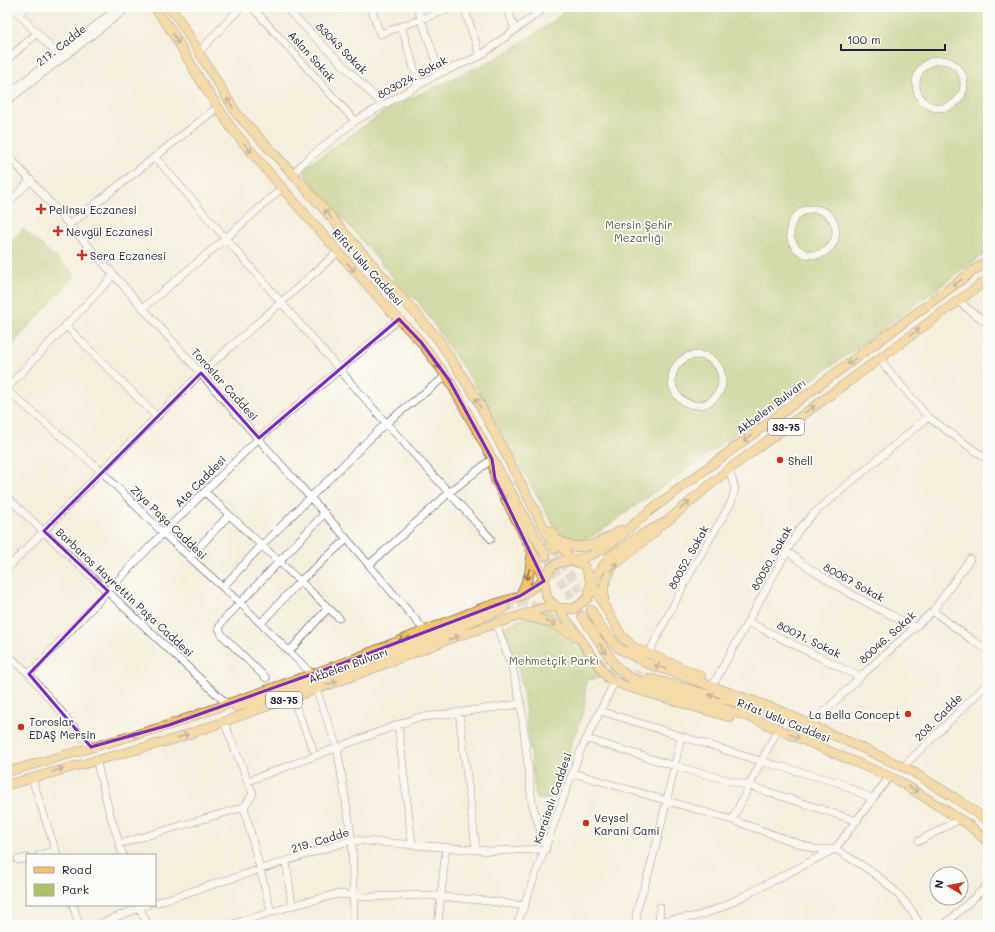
<svg xmlns="http://www.w3.org/2000/svg" width="995" height="932" viewBox="0 0 995 932" font-family="Mali,sans-serif">
<rect width="100%" height="100%" fill="#fdfcf7"/>
<filter id="ink" filterUnits="userSpaceOnUse"><feTurbulence type="fractalNoise" baseFrequency=".025" numOctaves="2"/><feDisplacementMap in="SourceGraphic" scale="8" xChannelSelector="R" yChannelSelector="G"/><feConvolveMatrix kernelMatrix="1 2 1 2 8 2 1 2 1" color-interpolation-filters="sRGB"/></filter>
<filter id="wash" filterUnits="userSpaceOnUse"><feTurbulence type="fractalNoise" baseFrequency=".012" numOctaves="4" result="noise"/><feDisplacementMap in="SourceGraphic" scale="16" xChannelSelector="R" yChannelSelector="G"/><feGaussianBlur stdDeviation="0.9" result="paint"/><feColorMatrix in="noise" values="0 0 0 0 0 0 0 0 0 0 0 0 0 0 0 0 0 1.4 0 .05"/><feComposite in="paint" operator="in"/></filter>
<g filter="url(#wash)">
<rect width="100%" height="100%" fill="#f6efde"/>
<path fill="#acc267" stroke="#677251" d="M569,7H988V251L890,324L593,536L572,543L561,539L478,390L418,301L405,292L358,236L305,176L307,166L388,109L503,55L550,24Z
M23,229L75,275L7,351V246Z
M541,610L557,613L574,623L606,667V677L586,680L584,709L552,799H536L523,691L518,667L504,627Z"/>
</g>
<g filter="url(#ink)">
<g fill="none" stroke-linecap="round" stroke-linejoin="round">
<path stroke="#ccc6bd" stroke-width="9" stroke-dasharray="9 4.5" stroke-linecap="butt" d="M555,549L591,610
M546,556L582,616
M505,608L526,602L559,615L565,622
M597,660L611,671L642,676"/>
<g stroke="#424153" stroke-width="8">
<path id="minor" d="M12,7L58,55
M252,7L355,121
M285,7L383,105
M371,7L380,34L455,7
M417,7L440,73
M464,7L480,56
M507,7L515,30
M19,14L26,7
M401,26L419,84
M198,53L241,7
M7,57H10L37,33
M916 84a24 24 0 1 1 48 0a24 24 0 1 1-48 0Z
M7,95L119,7
M7,101L128,7
M7,154L347,539L425,631
M155,157L386,423L491,539
M293,174L304,162L355,121L440,73L480,56L546,7
M7,204L31,180
M790 232a23 23 0 1 1 46 0a23 23 0 1 1-46 0Z
M70,224L218,107
M958,301L988,324
M143,308L226,238L282,188
M65,325L157,417
M672 380a25 25 0 1 1 50 0a25 25 0 1 1-50 0Z
M879,359L928,417L988,460
M7,388L114,275
M7,390L101,471L163,533L240,603L312,674
M205,492L339,618
M7,497L227,704
M788,552C826,583 870,604 914,627
M190,557L229,515
M370,564L450,492L492,459
M7,569L101,471L201,373L338,252
M223,587L261,546L386,423L446,376
M933,611L976,643L988,649
M748,622L860,677
M261,623L299,582L347,539
M496,624L511,664L521,704
M289,652L328,608
M7,654L29,674L91,747
M648,654L695,564L731,503L735,489L729,469
M29,674L163,533L259,438L399,319
M266,678L222,635L219,628L222,622L325,513
M714,683L798,531L813,514L928,417
M316,689L337,747L352,840L354,925
M292,698L313,749
M601,711L760,761L837,782L873,799
M459,712L476,849
M224,722L253,794L244,807L271,912
M398,724L412,844
M811,725L860,677L933,611L970,559
M587,739L675,766L750,786L857,821
M96,759L109,811L123,855
M903,767L988,683
M573,773L732,820L814,849H835L890,776
M32,778L57,855
M732,820C748,790 761,759 778,730
M919,841L960,819
M119,844L244,807
M39,855L55,851
M18,860L27,858
M286,861L292,906
M155,903L352,840L491,851L546,849L532,803L521,704L416,718L248,781
M73,905L79,925
M138,905L148,925
M660,907L659,920L661,921L698,916L722,907L835,849C868,868 902,889 920,925
M96,925L147,905
M229,925L298,904L338,894L366,897L426,895L489,901L525,906
M438,925L446,847
M517,925L580,752L615,681
M637,925C634,908 644,891 648,875C661,829 671,783 681,737
M944,925L988,885"/>
</g>
<g stroke="#424153" stroke-width="10">
<path id="major" d="M154,7L171,30L199,78L232,129L282,188L387,307L421,342L449,380L546,556
M168,7L178,18L237,114L293,174L438,339L477,399L555,549
M493,465L495,479L532,551L544,581L547,598L558,608L608,678L625,686L729,717
M551,531L572,561L582,564L586,569L591,582L621,635L633,647L701,676
M560,541C581,555 602,541 621,530
M520,596L529,575L532,553
M604,604V585L612,567L656,531
M591,610L601,628L618,648L646,663L776,709L908,769L955,798L988,821
M582,616L617,668L630,678L752,718L897,780L969,825L988,842
M524,617C544,618 559,626 576,637
M648,678L767,711
M236,707C328,682 416,643 505,608
M7,772L169,725L227,704L346,662L482,608L520,596L544,581C546,575 548,570 553,566C563,558 577,561 589,556C612,546 629,528 648,512L988,260
M7,785L175,739L353,676L452,638L546,607L574,609L588,598L591,582L610,557L641,535L666,522L729,469L988,279"/>
</g>
<use href="#minor" stroke="#fff" stroke-width="7"/>
<use href="#major" stroke="#f3c26a" stroke-width="9"/>
</g>
<defs><path id="oneway-shaft" d="M-6 0H5M1.5-3L5.5 0L1.5 3" fill="none" stroke-width="1.6" stroke-linecap="round" stroke-linejoin="round"/></defs>
<g stroke="#8a7252">
<use href="#oneway-shaft" transform="translate(176 39) rotate(60)"/>
<use href="#oneway-shaft" transform="translate(230 103) rotate(-123)"/>
<use href="#oneway-shaft" transform="translate(248 148) rotate(50)"/>
<use href="#oneway-shaft" transform="translate(328 214) rotate(-131)"/>
<use href="#oneway-shaft" transform="translate(351 267) rotate(48)"/>
<use href="#oneway-shaft" transform="translate(957 283) rotate(143)"/>
<use href="#oneway-shaft" transform="translate(915 332) rotate(-36)"/>
<use href="#oneway-shaft" transform="translate(852 361) rotate(143)"/>
<use href="#oneway-shaft" transform="translate(437 364) rotate(55)"/>
<use href="#oneway-shaft" transform="translate(478 403) rotate(-119)"/>
<use href="#oneway-shaft" transform="translate(810 409) rotate(-36)"/>
<use href="#oneway-shaft" transform="translate(748 438) rotate(143)"/>
<use href="#oneway-shaft" transform="translate(503 495) rotate(63)"/>
<use href="#oneway-shaft" transform="translate(685 505) rotate(-40)"/>
<use href="#oneway-shaft" transform="translate(614 567) rotate(-52)"/>
<use href="#oneway-shaft" transform="translate(528 574) rotate(105)"/>
<use href="#oneway-shaft" transform="translate(551 623) rotate(22)"/>
<use href="#oneway-shaft" transform="translate(454 638) rotate(-19)"/>
<use href="#oneway-shaft" transform="translate(404 639) rotate(158)"/>
<use href="#oneway-shaft" transform="translate(603 649) rotate(56)"/>
<use href="#oneway-shaft" transform="translate(660 667) rotate(-161)"/>
<use href="#oneway-shaft" transform="translate(332 683) rotate(-19)"/>
<use href="#oneway-shaft" transform="translate(714 696) rotate(-164)"/>
<use href="#oneway-shaft" transform="translate(137 734) rotate(164)"/>
<use href="#oneway-shaft" transform="translate(183 736) rotate(-19)"/>
<use href="#oneway-shaft" transform="translate(794 736) rotate(23)"/>
<use href="#oneway-shaft" transform="translate(58 770) rotate(-16)"/>
<use href="#oneway-shaft" transform="translate(913 789) rotate(32)"/>
</g>
</g>
<path d="M0 0H995V932H0ZM399,319L421,342L449,380L492,459L495,479L544,581L520,596L346,662L169,725L91,747L29,674L108,591L44,531L201,373L259,438Z" fill="#f6efde" fill-opacity=".55" fill-rule="evenodd"/>
<path fill="none" stroke="#7b2cbf" stroke-width="3" stroke-linejoin="round" d="M399,319L421,342L449,380L492,459L495,479L544,581L520,596L346,662L169,725L91,747L29,674L108,591L44,531L201,373L259,438Z"/>
<g fill="#c8321e" stroke="#fdfcf7" stroke-width="1.5">
<path d="M39 203h4v4h4v4h-4v4h-4v-4h-4v-4h4z"/>
<path d="M56 225h4v4h4v4h-4v4h-4v-4h-4v-4h4z"/>
<path d="M80 249h4v4h4v4h-4v4h-4v-4h-4v-4h4z"/>
<circle cx="780" cy="460" r="4"/>
<circle cx="908" cy="714" r="4"/>
<circle cx="21" cy="727" r="4"/>
<circle cx="586" cy="823" r="4"/>
</g>
<g text-anchor="middle" dominant-baseline="central" stroke-width="3.5" stroke-linejoin="round" paint-order="stroke">
<g fill="#fdfcf7" stroke="#646373" stroke-width="1">
<rect x="768" y="419" width="36" height="16" rx="3"/>
<rect x="266" y="692" width="36" height="16" rx="3"/>
</g>
<g font-size="10" font-weight="bold" fill="#22223b">
<text x="786" y="427">33-75</text>
<text x="284" y="700">33-75</text>
</g>
<g font-size="11" fill="#22223b" stroke="#fdfcf7">
<text transform="translate(61 45) rotate(-38)">217. Cadde</text>
<text transform="translate(342 48) rotate(45)">83043 Sokak</text>
<text transform="translate(312 56) rotate(48)">Aslan Sokak</text>
<text transform="translate(412 77) rotate(-28)">803024. Sokak</text>
<text transform="translate(368 267) rotate(48)">Rifat Uslu Caddesi</text>
<text transform="translate(225 384) rotate(48)">Toroslar Caddesi</text>
<text transform="translate(771 406) rotate(-37)">Akbelen Bulvarı</text>
<text transform="translate(200 481) rotate(-45)">Ata Caddesi</text>
<text transform="translate(169 522) rotate(44)">Ziya Paşa Caddesi</text>
<text transform="translate(688 557) rotate(-61)">80052. Sokak</text>
<text transform="translate(771 558) rotate(-61)">80050. Sokak</text>
<text transform="translate(854 582) rotate(29)">80067 Sokak</text>
<text transform="translate(125 592) rotate(43)">Barbaros Hayrettin Paşa Caddesi</text>
<text transform="translate(887 637) rotate(-42)">80046. Sokak</text>
<text transform="translate(809 639) rotate(26)">80071. Sokak</text>
<text transform="translate(348 665) rotate(-20)">Akbelen Bulvarı</text>
<text transform="translate(938 717) rotate(-45)">203. Cadde</text>
<text transform="translate(784 720) rotate(22)">Rıfat Uslu Caddesi</text>
<text transform="translate(552 798) rotate(-71)">Karaisalı Caddesi</text>
<text transform="translate(320 840) rotate(-17)">219. Cadde</text>
</g>
<g font-size="11" fill="#22223b" stroke="#fdfcf7" text-anchor="start">
<text x="49" y="209">Pelinsu Eczanesi</text>
<text x="66" y="231">Nevgül Eczanesi</text>
<text x="90" y="255">Sera Eczanesi</text>
<text x="788" y="460">Shell</text>
<text x="900" y="714" text-anchor="end">La Bella Concept</text>
<text x="29" y="721">Toroslar<tspan x="29" dy="13">EDAŞ Mersin</tspan></text>
<text x="594" y="817">Veysel<tspan x="594" dy="13">Karani Cami</tspan></text>
</g>
<g font-size="11" fill="#525a4a" stroke="#fdfcf7">
<text x="639" y="224">Mersin Şehir<tspan x="639" dy="13">Mezarlığı</tspan></text>
<text x="554" y="660">Mehmetçik Parkı</text>
</g>
</g>
<rect width="995" height="932" fill="none" stroke="#fdfcf7" stroke-width="24"/>
<rect x="26" y="854" width="130" height="52" fill="#fdfcf7" stroke="#a5a5ac"/>
<rect x="34" y="867" width="20" height="6" fill="#f3c26a" stroke="#a5a5ac"/>
<text x="62" y="874" font-size="12" fill="#22223b">Road</text>
<rect x="34" y="884" width="20" height="12" fill="#acc267" stroke="#a5a5ac"/>
<text x="62" y="894" font-size="12" fill="#22223b">Park</text>
<g transform="translate(949 886) rotate(280)"><circle r="19" fill="#fdfcf7" stroke="#a5a5ac"/>
<path d="M0-3L7 15L0 10L-7 15Z" fill="#c8321e"/>
<text y="-6" font-size="11" font-weight="bold" text-anchor="middle" fill="#22223b">N</text>
</g>
<path d="M841 44v6h104v-6" fill="none" stroke="#22223b" stroke-width="2"/>
<text x="847" y="44" font-size="12" fill="#22223b" stroke="#fdfcf7" stroke-width="3" paint-order="stroke">100 m</text>
</svg>
